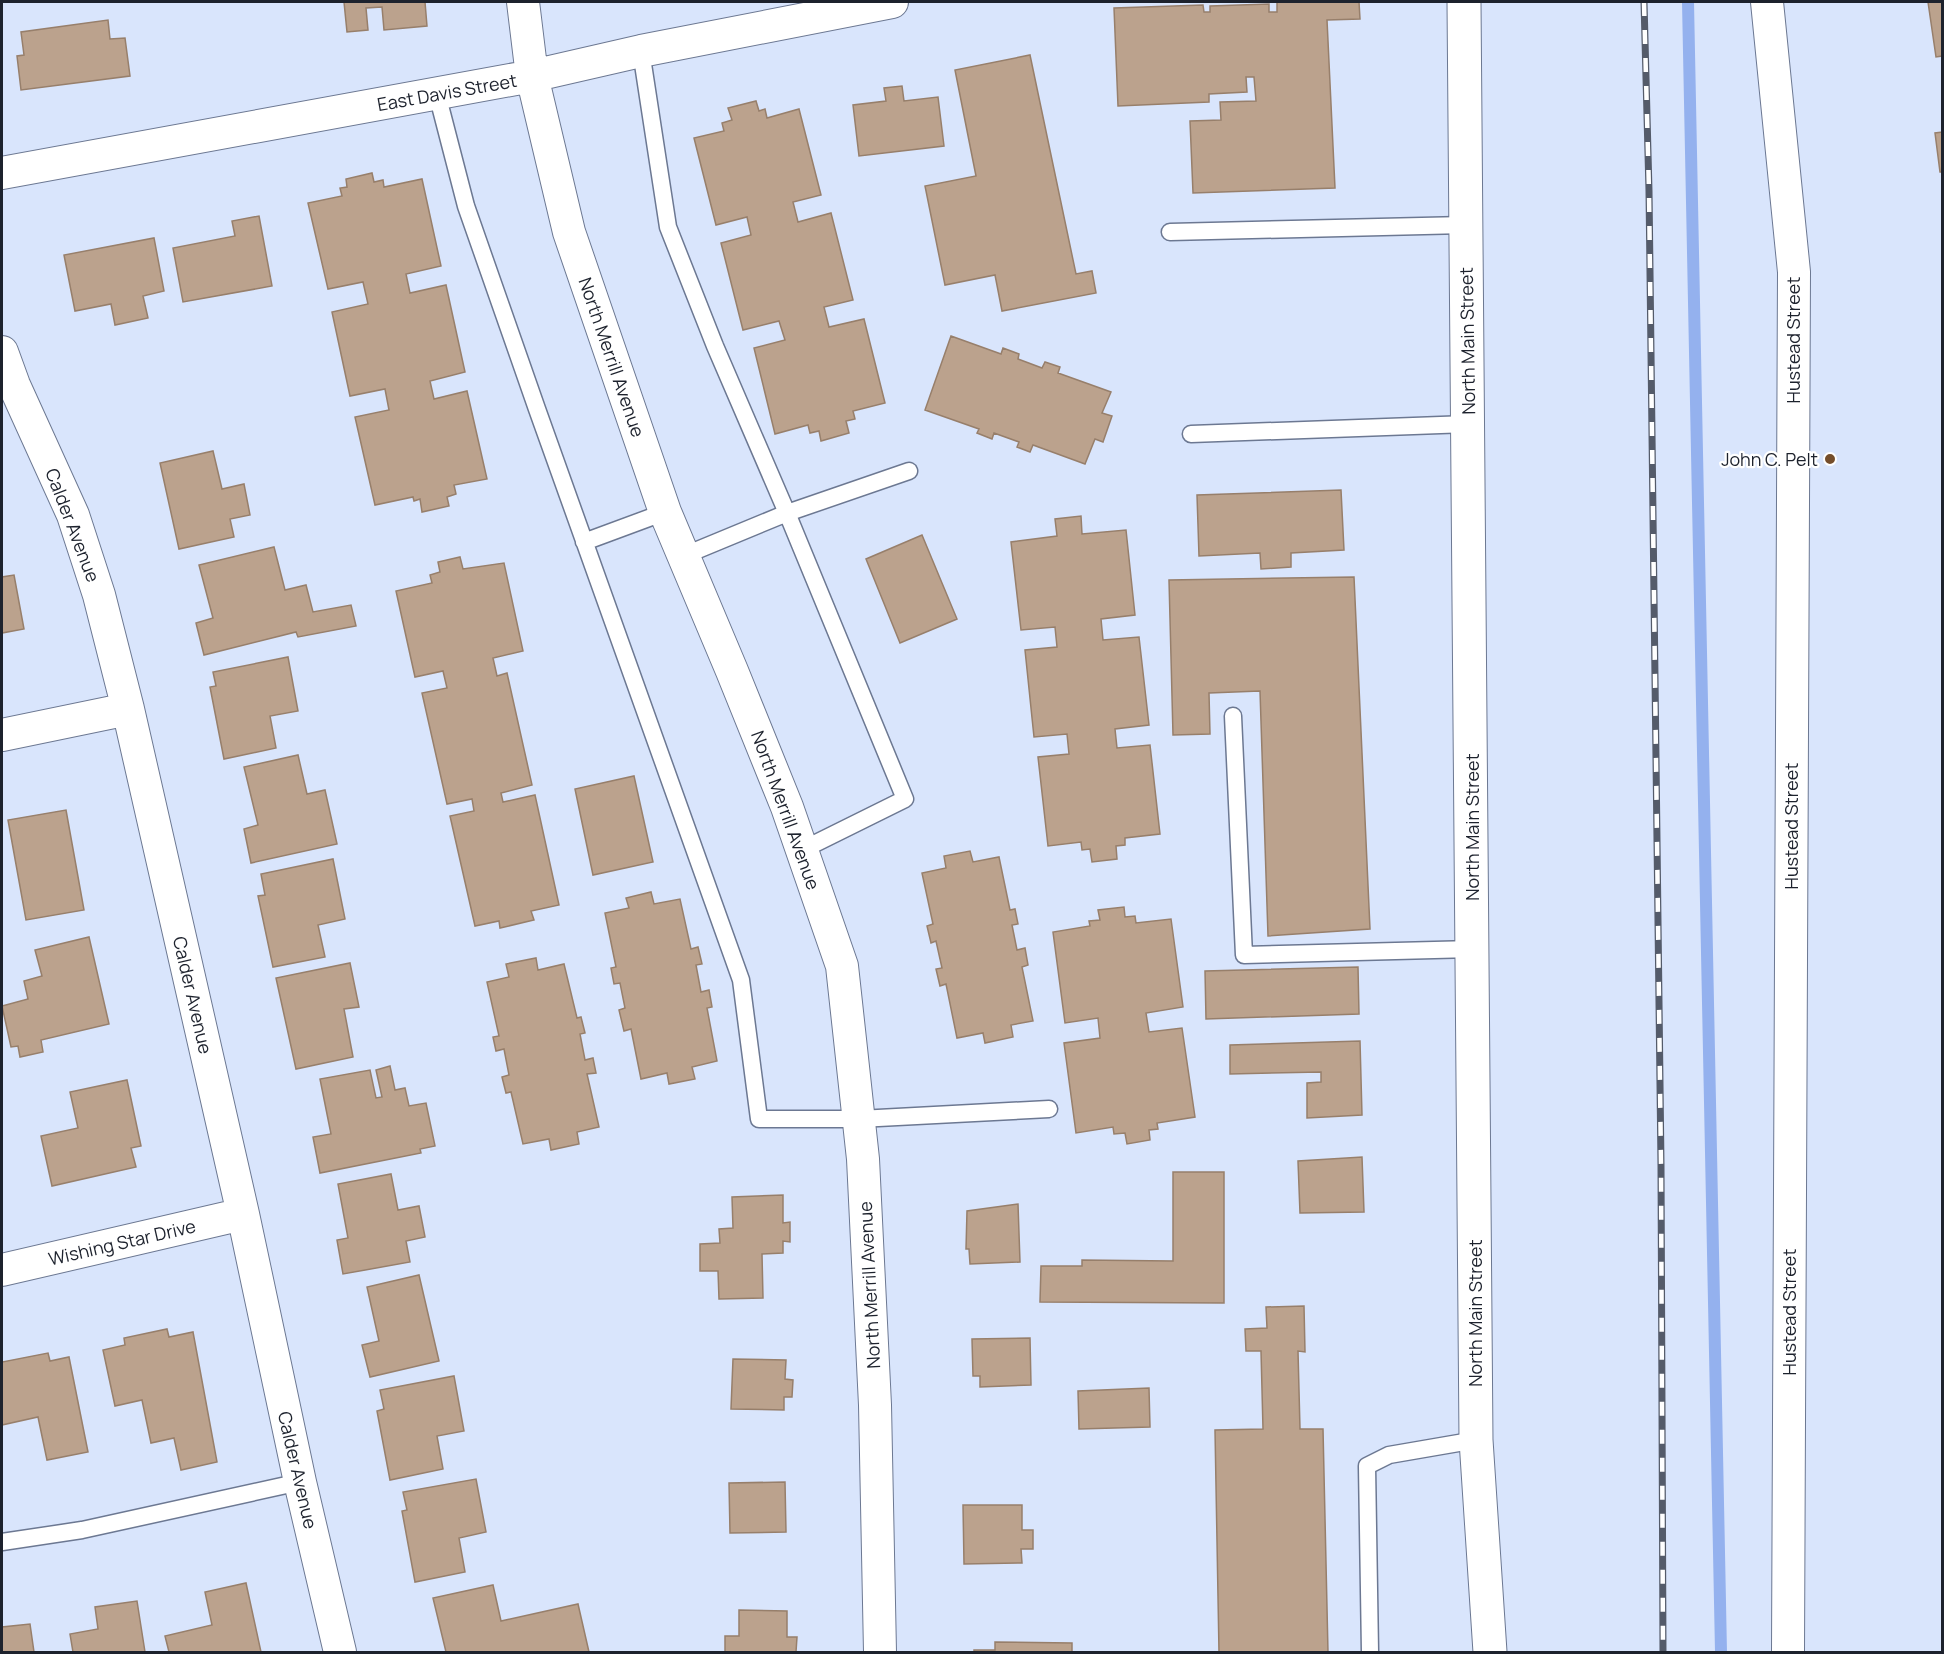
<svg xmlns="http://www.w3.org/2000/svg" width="1944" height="1654" viewBox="0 0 1944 1654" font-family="Manrope,sans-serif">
<rect width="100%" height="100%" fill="#d9e5fc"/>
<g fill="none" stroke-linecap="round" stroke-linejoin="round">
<path stroke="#94b1ee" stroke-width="12" d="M1688,2L1721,1652"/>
</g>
<path fill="#bba28d" stroke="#977f6b" stroke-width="1.5" d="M344,2H425L427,26L384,30L382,7L366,8L368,30L347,32Z
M1277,2H1359L1360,19L1327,20L1335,188L1193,193L1190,121L1221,120L1220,102L1256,101L1254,77H1246L1247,92L1209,94V102L1118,106L1114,8L1203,5L1204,12H1210V6L1269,4V12H1277Z
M1928,2H1942V56L1936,57Z
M108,20L110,39L125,38L130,76L21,90L17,56L24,55L21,32Z
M1030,55L1076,274L1092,271L1096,293L1002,311L995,275L945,285L925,186L976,176L955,70Z
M902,86L904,101L938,97L944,146L859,156L853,105L886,101L884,88Z
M756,101L759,111L765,109L767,118L799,109L821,195L793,202L798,222L831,213L853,300L824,307L829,327L864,319L885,403L853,411L855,419L846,421L849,433L821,441L819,431L810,433L808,425L775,434L754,348L785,340L779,321L743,330L721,243L751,235L747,217L716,225L694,138L724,131L722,123L732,120L728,108Z
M1942,132V172H1940L1935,133Z
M372,173L374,182L383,180L384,187L422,179L441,266L406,274L410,293L446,285L465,372L430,381L434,399L467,391L487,479L454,485L456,494L447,497L449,506L422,512L420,499L414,501L413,497L375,505L355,417L389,410L385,389L350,396L332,312L368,304L363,282L328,289L308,203L342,196L340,188L347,187L346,179Z
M259,216L272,286L183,302L173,248L235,236L232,221Z
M154,238L164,291L143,296L148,318L115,325L111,304L75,311L64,255Z
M951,336L1001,354L1003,348L1019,354L1018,359L1042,368L1045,362L1060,367L1058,373L1111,392L1102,413L1112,416L1103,442L1095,439L1085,464L1033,445L1030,452L1017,447L1019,442L994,433L992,439L977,433L979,429L925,410Z
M213,451L222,489L244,484L250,515L230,519L234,537L179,549L160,463Z
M1341,490L1344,550L1291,553V567L1261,569L1260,553L1199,556L1197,495Z
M1081,516L1082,534L1126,530L1135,615L1101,619L1103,640L1139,637L1149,725L1115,729L1117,748L1150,745L1160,834L1125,838V845L1116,846L1117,859L1092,862L1090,849L1082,850L1081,842L1048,846L1038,757L1069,754L1067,734L1034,737L1025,650L1057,647L1055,627L1021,630L1011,542L1057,536L1055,519Z
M922,535L957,619L900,643L866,559Z
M274,547L285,590L306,585L313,612L351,605L356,626L298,637L296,632L204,655L196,623L213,618L199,565Z
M460,557L463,569L504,563L523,651L493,658L497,676L507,673L532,785L501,793L503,802L535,795L559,905L531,911L534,920L500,928L499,921L475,926L450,816L474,811L472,799L447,804L422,693L447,688L443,671L415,677L396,591L432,583L430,575L440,572L438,562Z
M14,575L24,629L2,633V577Z
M1354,577L1370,929L1268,936L1260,691L1209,693L1210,734L1173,735L1169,580Z
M288,657L298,711L270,716L276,748L224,759L210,687L216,686L213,672Z
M298,755L307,794L325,790L337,844L251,863L244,829L258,825L244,767Z
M634,776L653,862L593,875L575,789Z
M66,810L84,910L26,920L8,820Z
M970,851L973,862L999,857L1010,910L1015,909L1018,924L1012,925L1017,950L1025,948L1028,965L1022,967L1033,1021L1011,1025L1013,1037L985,1043L983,1033L957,1038L946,984L940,986L936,969L942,968L936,941L931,943L927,926L933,924L922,873L946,868L944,856Z
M333,859L345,919L318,925L325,957L273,967L258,896L265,895L261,874Z
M651,892L654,904L680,899L691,949L698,947L702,964L696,965L701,992L709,990L712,1007L707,1008L717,1061L692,1067L695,1079L669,1084L667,1073L641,1079L631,1029L624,1031L619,1010L625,1008L620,983L614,984L611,968L616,967L605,913L629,908L626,898Z
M1124,907L1125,917L1135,916L1136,923L1171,919L1183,1007L1146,1013L1149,1032L1182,1028L1195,1117L1157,1123L1158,1129L1149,1130L1150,1140L1127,1144L1125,1133L1114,1134L1113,1127L1076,1133L1064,1043L1100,1038L1098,1018L1065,1023L1053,932L1090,926L1089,921L1100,920L1098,910Z
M89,937L109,1024L41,1040L43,1052L20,1057L18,1046L11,1047L2,1006L28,999L24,981L42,976L35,950Z
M536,958L538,970L564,964L577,1018L581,1017L585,1033L580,1034L585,1060L593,1058L596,1073L587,1074L599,1127L577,1132L579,1144L551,1150L549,1139L523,1144L511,1092L506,1093L502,1077L509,1075L504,1049L496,1051L493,1037L499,1036L487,982L509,977L506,964Z
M350,963L359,1007L344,1009L353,1057L296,1069L276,978Z
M1358,967L1359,1014L1206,1019L1205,971Z
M1360,1041L1362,1115L1307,1118V1083L1321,1082V1072L1230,1074V1045Z
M390,1066L395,1090L405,1088L409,1106L426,1103L435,1146L420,1149L421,1153L320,1173L313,1137L331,1134L320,1079L370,1070L376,1098L382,1097L376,1070Z
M127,1080L141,1146L131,1148L136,1167L52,1186L41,1136L78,1128L70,1092Z
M1362,1157L1364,1212L1300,1213L1298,1161Z
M1173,1172H1224V1303L1040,1302L1041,1266H1082V1260L1173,1261Z
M391,1174L398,1210L419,1206L425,1237L406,1241L410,1262L343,1274L337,1240L348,1238L338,1184Z
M783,1195V1223L790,1222V1242L783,1241V1253L762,1254L763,1298L719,1299L718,1271H700V1244L720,1243L719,1229L733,1228L732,1197Z
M1018,1204L1020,1262L970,1264L969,1249H966L967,1211Z
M419,1275L439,1361L370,1377L362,1345L379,1341L367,1287Z
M1304,1306L1305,1352L1298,1351L1300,1429H1323L1328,1652H1219L1215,1430L1263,1429L1261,1351H1246L1245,1329L1267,1328L1266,1307Z
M167,1329L169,1337L193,1332L217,1462L181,1470L174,1438L151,1443L142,1400L115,1406L103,1350L125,1345L124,1338Z
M1030,1338L1031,1385L980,1387V1376H973L972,1339Z
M48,1353L50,1361L69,1357L88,1452L47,1460L38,1417L2,1425V1362Z
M733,1359L786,1360L785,1379L793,1380L792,1397H784V1410L731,1409Z
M454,1376L464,1431L437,1436L443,1469L390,1480L377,1411L384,1409L380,1390Z
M1149,1388L1150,1427L1079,1429L1078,1391Z
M476,1479L486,1532L459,1538L465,1572L415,1582L402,1511L407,1510L403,1492Z
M785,1482L786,1532L730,1533L729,1483Z
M963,1505H1022V1530H1033V1549H1021L1022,1563L964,1564Z
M246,1583L261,1652H169L165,1636L212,1625L205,1592Z
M493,1585L501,1621L578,1604L589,1652H446L433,1598Z
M137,1601L145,1652H73L70,1634L98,1629L95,1607Z
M739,1610L787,1611V1637H797L796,1652H725V1636H739Z
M30,1624L34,1652H2V1627Z
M995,1642L1072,1643V1652H1107H974V1650H995Z"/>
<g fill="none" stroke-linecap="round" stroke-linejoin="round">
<g stroke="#6c7892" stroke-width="19">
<path id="service" d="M641,51L668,227L715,346L787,513L905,799L802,850
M437,94L466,206L537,409L741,980L759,1119H859L1049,1109
M1170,232L1465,225
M1191,434L1468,424
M584,542L665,512
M683,556L787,513L909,471
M1233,716L1244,955L1473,949
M2,1542L82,1530L300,1482
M1370,1652L1367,1466L1389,1455L1476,1440"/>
</g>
<g stroke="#6c7892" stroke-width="34">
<path id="minor" d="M523,2L532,76L569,232L665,512L732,671L787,807L842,966L863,1159L875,1405L880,1652
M1767,2L1794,272L1788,1652
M2,173L532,76L641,51L892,2
M2,352L14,385L73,515L99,595L128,709L243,1214L300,1482L340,1652
M2,735L128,709
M2,1270L243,1214"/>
</g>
<g stroke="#6c7892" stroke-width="35">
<path id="tertiary" d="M1464,2L1476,1440L1490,1652"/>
</g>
<use href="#service" stroke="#fff" stroke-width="16"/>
<use href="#minor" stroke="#fff" stroke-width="32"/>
<use href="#tertiary" stroke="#fff" stroke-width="33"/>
<g stroke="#545b6a" stroke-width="7">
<path id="rail" d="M1644,2L1649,191L1661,1165L1663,1652"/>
</g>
<use href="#rail" stroke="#fff" stroke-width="4.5" stroke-dasharray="14" stroke-linecap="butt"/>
</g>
<circle fill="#754e2b" stroke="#fff" stroke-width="2" cx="1830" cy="459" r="6"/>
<g text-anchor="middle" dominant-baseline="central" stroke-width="4.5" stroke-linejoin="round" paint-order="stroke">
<g font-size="18" fill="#1d222d" stroke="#fff">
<text transform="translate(447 92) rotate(-10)">East Davis Street</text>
<text transform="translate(1793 340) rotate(-90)">Hustead Street</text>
<text transform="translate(1467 341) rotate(-91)">North Main Street</text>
<text transform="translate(612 357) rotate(71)">North Merrill Avenue</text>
<text transform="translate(73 525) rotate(69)">Calder Avenue</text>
<text transform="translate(786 810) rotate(70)">North Merrill Avenue</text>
<text transform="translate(1791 826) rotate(-90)">Hustead Street</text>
<text transform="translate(1472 827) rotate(-90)">North Main Street</text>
<text transform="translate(193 995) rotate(77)">Calder Avenue</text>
<text transform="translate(122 1242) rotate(-13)">Wishing Star Drive</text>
<text transform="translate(869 1285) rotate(-93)">North Merrill Avenue</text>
<text transform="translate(1789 1312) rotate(-90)">Hustead Street</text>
<text transform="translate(1475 1313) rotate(-90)">North Main Street</text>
<text transform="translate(298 1470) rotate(77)">Calder Avenue</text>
</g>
<g font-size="18" fill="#1d222d" stroke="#fff" text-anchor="end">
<text x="1818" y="459">John C. Pelt</text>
</g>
</g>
<rect width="1944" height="1654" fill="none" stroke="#1d222d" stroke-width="6"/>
</svg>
